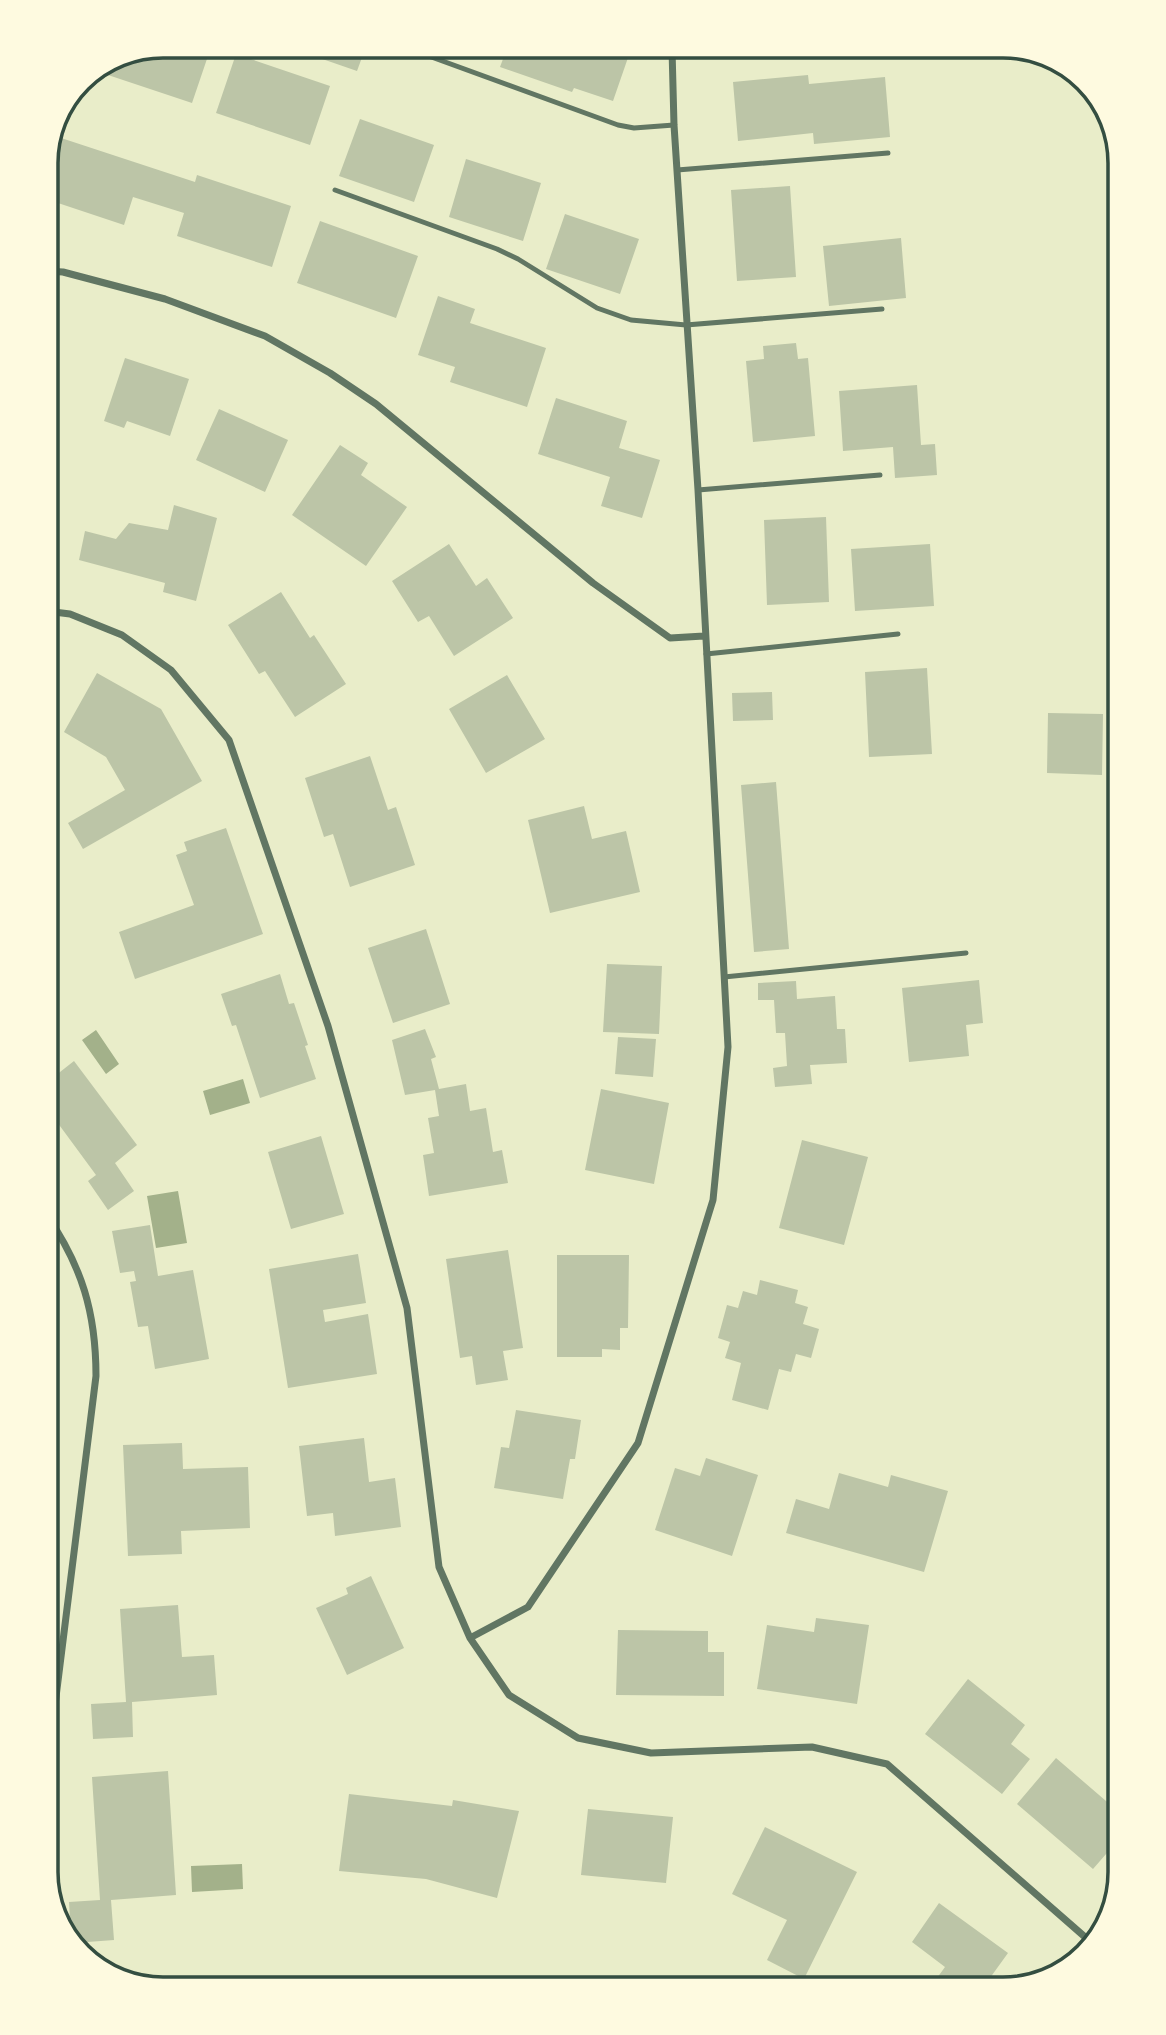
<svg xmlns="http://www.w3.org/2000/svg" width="1166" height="2035" viewBox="0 0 1166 2035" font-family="'Libre Baskerville',serif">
<rect width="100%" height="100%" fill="#e9edc9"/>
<path fill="#a3b18a" d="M96,1030L119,1064L106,1074L82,1040Z
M243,1079L250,1103L210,1115L203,1091Z
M178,1191L187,1243L156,1248L147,1196Z
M242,1864L243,1889L192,1892L191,1866Z"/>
<path fill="#bcc5a7" d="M631,49L613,101L574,88L572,92L500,67L506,51Z
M364,52L357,71L305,53Z
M209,53L192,103L99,72L101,66L118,54Z
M236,54L330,86L310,145L216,113Z
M808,75L809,84L885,77L890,137L814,144L813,133L738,141L733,82Z
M360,119L434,145L414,202L339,176Z
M55,136L195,182L197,175L291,206L272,267L177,236L184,213L133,197L124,225L46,199V156Z
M466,159L541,183L523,241L449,217Z
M790,186L796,277L737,281L731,190Z
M565,214L639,239L620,294L546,269Z
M320,221L418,256L396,318L297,283Z
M901,238L906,298L829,306L823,246Z
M438,296L475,309L470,323L546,348L527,407L450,382L455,367L418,355Z
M796,343L798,359L808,358L815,436L753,442L746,361L764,359L763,346Z
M125,358L189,379L170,436L127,421L124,428L104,421Z
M917,385L921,445L935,444L937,475L895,478L893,447L843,451L839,391Z
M556,398L627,421L619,448L660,460L642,518L601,506L610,477L538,454Z
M219,409L288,440L265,492L196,460Z
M340,445L368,463L361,475L407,507L366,566L292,515Z
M174,505L217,518L196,601L163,592L165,583L79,560L85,531L116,539L129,523L168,530Z
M46,510L58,512L53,547L46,546Z
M826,517L829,602L767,605L764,520Z
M449,544L476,586L487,578L513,618L454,656L429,616L418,622L392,581Z
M930,544L934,606L855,611L851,549Z
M281,592L310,638L314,635L346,684L295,717L265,671L259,674L228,625Z
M927,668L932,754L869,757L865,672Z
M97,673L161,709L202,781L83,849L68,823L125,790L106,757L64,732Z
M507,675L545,739L486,773L449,709Z
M772,692L773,720L733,721L732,693Z
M1048,713L1103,714L1102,775L1047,773Z
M370,756L388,810L396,807L415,865L350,887L333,834L324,837L305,778Z
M776,782L789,949L754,952L741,785Z
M584,806L592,839L626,831L640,892L550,913L528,820Z
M226,828L263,934L135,979L119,932L194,905L176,855L187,851L184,842Z
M426,929L450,1004L393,1023L368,948Z
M607,964L662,966L659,1034L603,1032Z
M280,974L289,1004L294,1003L308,1045L305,1046L316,1079L260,1098L236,1025L232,1026L221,994Z
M979,980L983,1023L966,1025L969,1056L909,1062L902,988Z
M796,981L797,999L835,996L837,1029H845L847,1063L810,1065L812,1084L775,1087L773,1068L787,1066L785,1033H776L774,1000H758V983Z
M425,1029L436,1057L431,1059L439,1089L466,1084L470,1111L486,1108L493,1152L502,1150L508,1183L429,1196L423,1155L434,1153L428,1118L439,1116L435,1090L405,1095L392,1040Z
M618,1037L656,1039L653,1077L615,1074Z
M74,1061L137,1145L115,1163L134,1191L108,1210L88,1181L96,1175L46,1107V1083Z
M601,1089L669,1103L654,1184L585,1170Z
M321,1136L344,1214L291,1229L268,1152Z
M802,1140L868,1157L844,1245L779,1228Z
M150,1225L158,1276L193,1270L209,1359L155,1369L148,1326L138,1327L130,1282L136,1281L134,1271L120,1273L112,1231Z
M508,1250L523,1348L503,1351L508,1380L476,1385L472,1356L460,1358L446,1259Z
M358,1254L366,1303L323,1310L325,1322L368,1314L377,1374L288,1388L269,1269Z
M557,1255H629L628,1328H620V1350L602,1349V1357H557Z
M760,1280L798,1290L795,1303L808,1307L803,1324L819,1329L811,1358L796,1354L791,1372L779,1369L768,1410L732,1400L741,1363L725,1358L730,1342L718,1338L727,1305L738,1308L743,1291L757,1295Z
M46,1318L51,1319L48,1399H46Z
M516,1410L581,1420L575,1459H570L563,1499L494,1488L501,1447L509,1448Z
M364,1438L369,1482L395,1478L401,1527L335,1536L333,1513L307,1516L299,1446Z
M182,1443L183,1469L248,1467L250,1528L181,1531L182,1554L128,1556L123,1445Z
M706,1458L758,1475L732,1556L655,1530L675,1468L700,1476Z
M839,1473L888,1487L891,1475L948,1491L924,1572L786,1533L796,1499L829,1509Z
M371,1576L404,1648L347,1675L316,1608L348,1594L346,1588Z
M178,1605L182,1657L214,1655L217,1695L132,1702L133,1737L93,1739L91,1704L126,1702L120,1609Z
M816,1618L869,1625L857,1704L757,1689L767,1625L814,1632Z
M618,1630L708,1631V1652H724V1696L616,1695Z
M968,1679L1025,1725L1011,1744L1030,1759L1002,1794L925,1734Z
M1056,1758L1120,1813V1838L1093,1869L1017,1804Z
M168,1771L176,1895L111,1900L114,1940L74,1943L71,1939L69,1902L100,1900L92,1777Z
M349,1794L452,1806L453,1800L519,1811L497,1898L426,1879L339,1871Z
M588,1809L673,1817L666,1883L581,1875Z
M765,1827L857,1872L804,1979L767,1960L787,1920L732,1894Z
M939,1903L1008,1953L982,1989H929L945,1967L912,1942Z"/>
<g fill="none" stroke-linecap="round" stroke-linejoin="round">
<path stroke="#617663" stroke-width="5" d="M415,51L618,125L634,128L674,125
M677,170L888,153
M335,190L497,249L518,259L597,308L631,320L686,325L882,309
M698,490L880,475
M706,654L898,634
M724,977L966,953"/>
<path stroke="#617663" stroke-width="7" d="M46,271L63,272L165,299L265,336L330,373L376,404L593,583L670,638L704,636
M46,611L70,614L122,635L171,670L229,740L328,1026L407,1308L439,1567L470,1638L509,1695L578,1738L651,1753L812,1747L887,1764L1093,1944
M470,1638L528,1607L638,1443L713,1200L728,1047L698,490L674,125L672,49
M46,1811L51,1737L96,1376C96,1313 82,1266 46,1214"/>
</g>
<path d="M0 0H1166V2035H0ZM163 58H1003A105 105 0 0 1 1108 163V1872A105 105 0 0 1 1003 1977H163A105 105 0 0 1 58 1872V163A105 105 0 0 1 163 58Z" fill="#fefae0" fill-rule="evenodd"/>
<path fill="none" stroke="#344e41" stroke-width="3.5" d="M163 58H1003A105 105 0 0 1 1108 163V1872A105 105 0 0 1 1003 1977H163A105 105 0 0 1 58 1872V163A105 105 0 0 1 163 58Z"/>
</svg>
